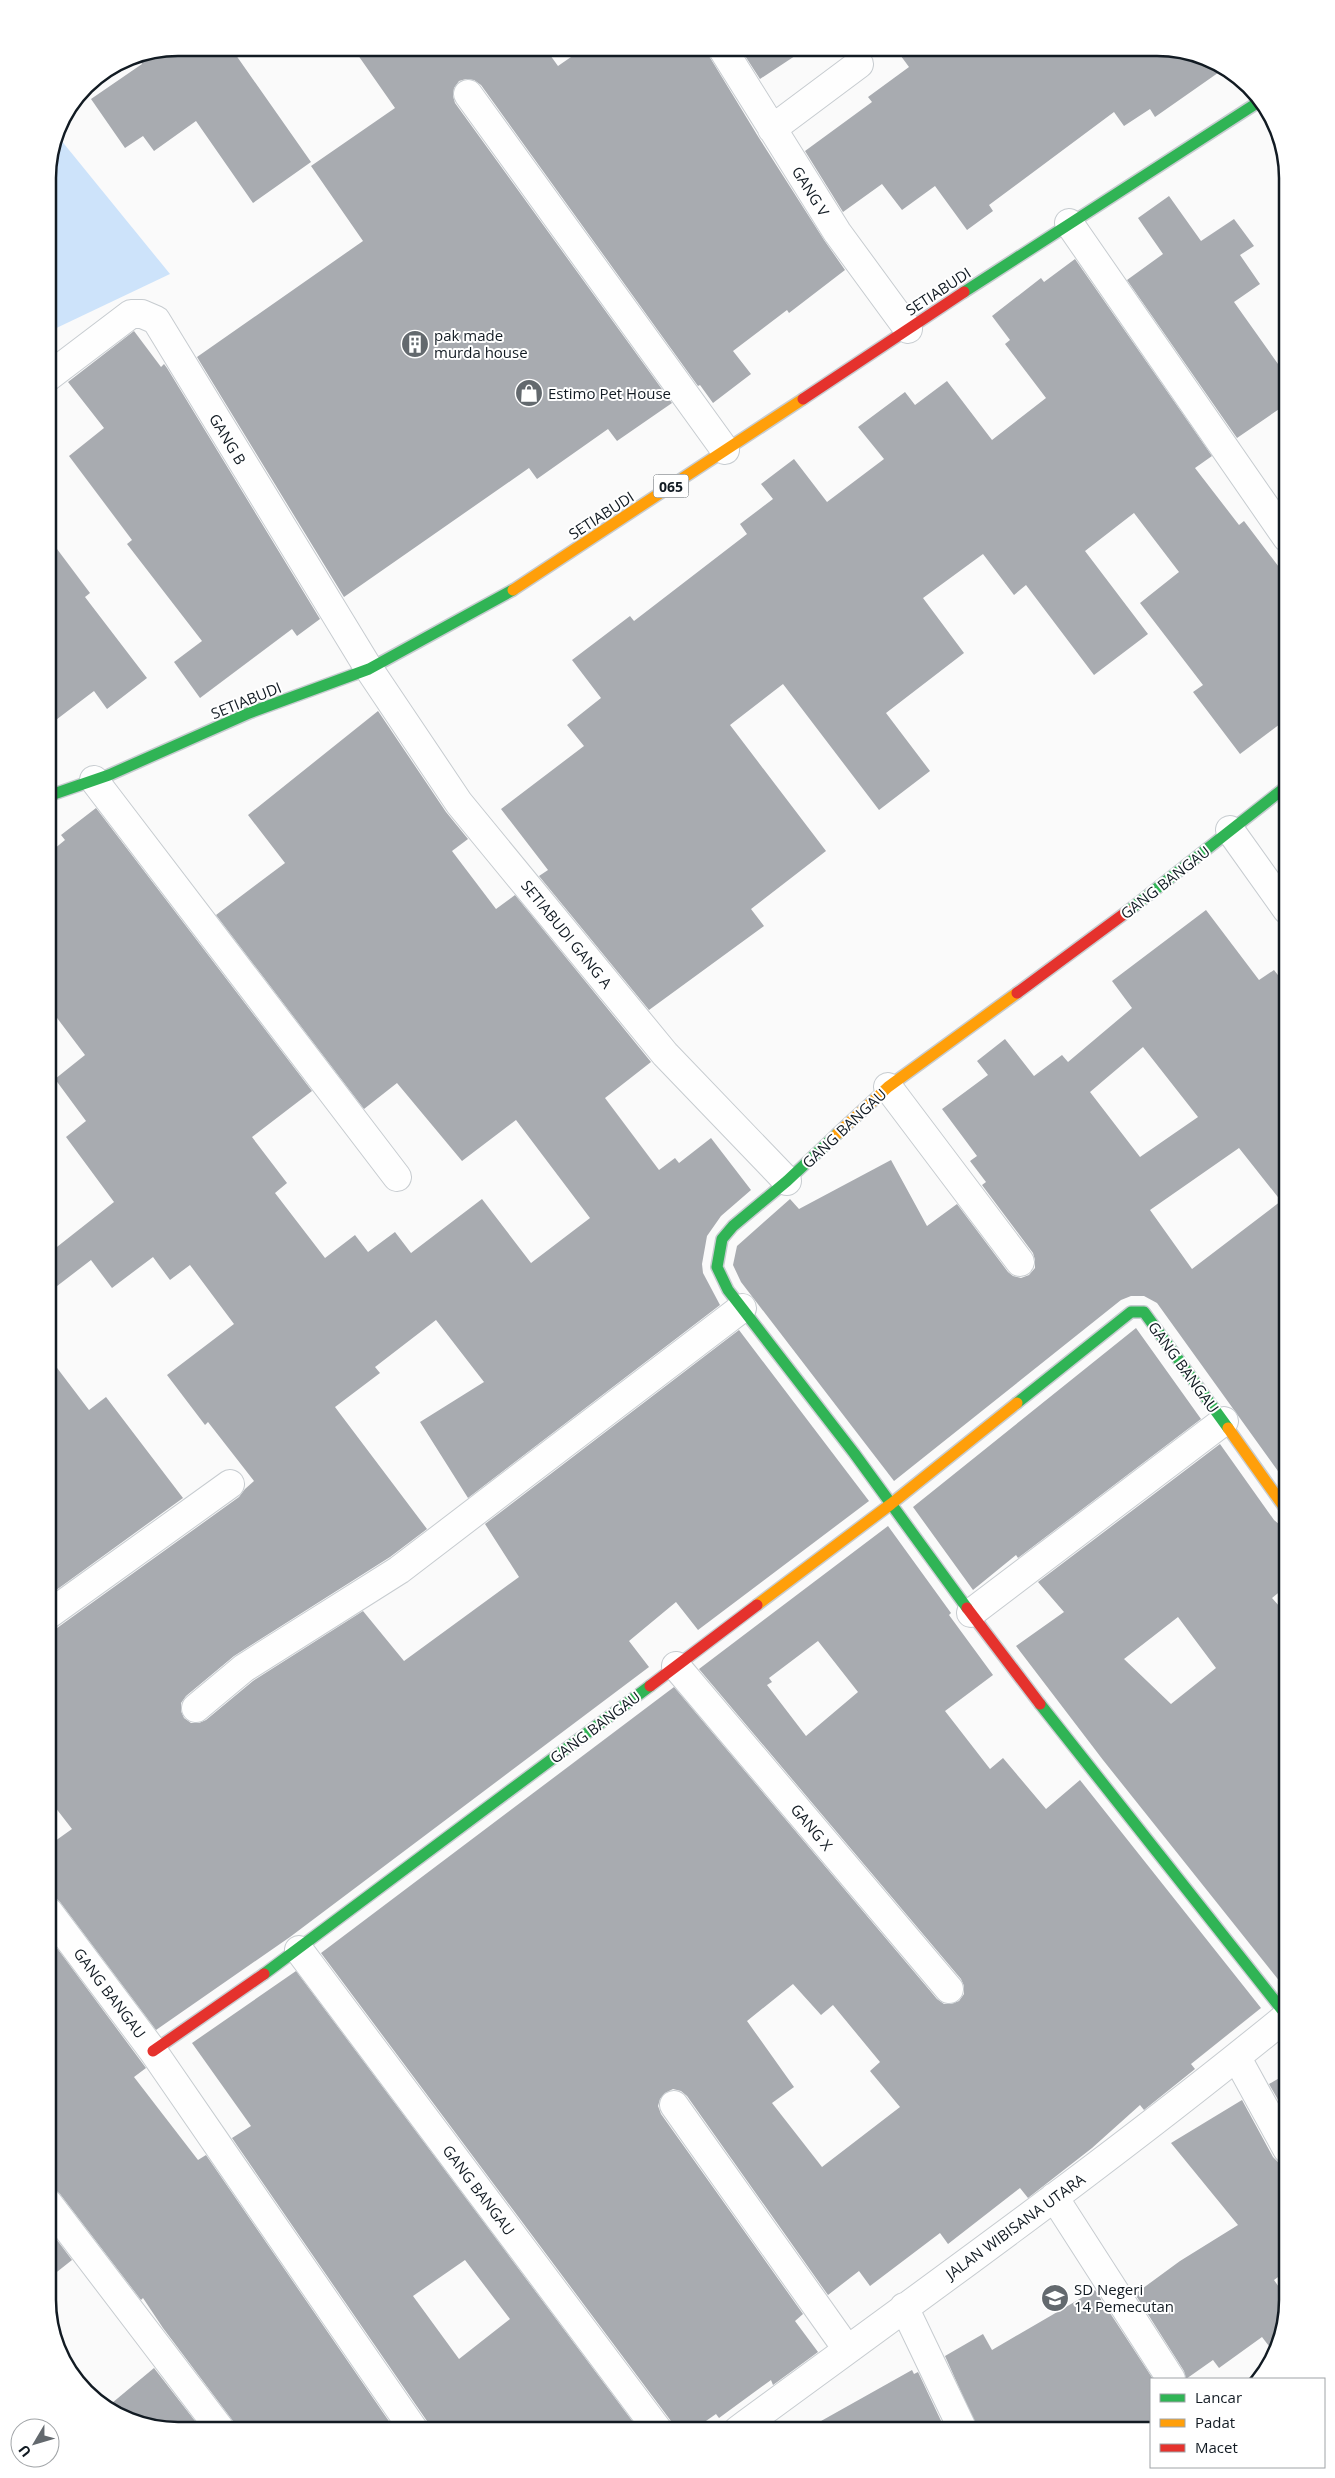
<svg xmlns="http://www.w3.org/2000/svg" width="1335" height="2478" viewBox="0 0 1335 2478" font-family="'Open Sans',sans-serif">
<rect width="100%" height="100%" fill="#fafafa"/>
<path fill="#cde3fa" d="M56,134L170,274L48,332V170Z"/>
<path fill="#a8abb0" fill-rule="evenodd" d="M178,48H231L311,162L253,203L196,121L154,151L143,136L125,148L91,99L142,64L137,56Z
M353,48H545L558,66L584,48H707L709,56L759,138L824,240L845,270L789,313L787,310L733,351L751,374L713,403L700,385L698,386L481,85L474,80L466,79L459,81L454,88L453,96L455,103L672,403L617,441L608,429L537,479L529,468L344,597L197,357L363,241L311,166L395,108Z
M740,48H807L760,79Z
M895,48H1165L1225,68L1155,117L1150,109L1124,126L1114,112L989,205L993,211L967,230L935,186L902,210L882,184L843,212L805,151L872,102L868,97L909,67Z
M1169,196L1201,241L1234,219L1254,246L1240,255L1260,284L1234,302L1288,378V403L1237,438L1127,280L1163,254L1138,218Z
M1075,259L1212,456L1195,468L1239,525L1244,521L1288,579V718L1240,754L1193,692L1203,685L1140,603L1179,572L1134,513L1085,551L1148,634L1094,675L1026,585L1014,595L983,554L923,598L964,653L886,713L930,771L879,810L783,684L730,725L826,851L751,909L764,926L649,1010L539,876L548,870L501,809L584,746L567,725L601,698L572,660L630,616L634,621L747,534L740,524L773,499L761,484L794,459L827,502L884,459L858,427L905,392L915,405L947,381L992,440L1046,398L1005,344L1010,340L992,316L1041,278L1044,282Z
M134,331L161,367L164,364L167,368L320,619L297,636L292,629L200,698L174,662L202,641L127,544L132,540L69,456L104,428L68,382Z
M48,537L90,593L85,597L147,678L107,709L94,691L48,726Z
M378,711L446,812L468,839L452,851L496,909L515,895L651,1062L605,1098L659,1170L675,1158L679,1163L711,1138L751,1190L721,1216L707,1236L702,1264L703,1273L720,1305L468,1498L420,1422L484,1382L436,1320L375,1367L380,1373L335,1407L427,1529L390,1557L234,1656L186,1696L181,1703V1711L184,1718L191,1723H199L206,1720L253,1681L363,1611L404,1661L519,1577L485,1524L739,1330L869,1501L698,1630L676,1602L629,1641L649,1667L290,1937L156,2030L60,1902L55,1897L48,1896V1846L72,1829L48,1798V1630L57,1628L239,1497L245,1489L254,1481L208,1422L205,1425L167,1375L234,1324L190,1265L170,1280L153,1257L112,1288L91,1260L48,1293V1254L114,1202L66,1137L86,1121L55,1079L85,1055L48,1006V854L65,840L61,835L96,808L312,1091L252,1137L287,1183L275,1193L325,1258L355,1235L368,1252L395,1232L411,1253L482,1199L531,1263L590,1218L516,1120L462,1161L397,1083L364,1109L216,915L285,863L248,815Z
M1206,910L1259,980L1274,970L1288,988V1485L1157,1303L1144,1296H1131L1121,1300L894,1481L741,1282L733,1265L737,1246L790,1199L799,1209L891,1160L927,1226L957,1204L1008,1272L1013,1276L1021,1278L1029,1275L1035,1268V1260L1033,1253L982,1185L986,1182L970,1161L977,1156L942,1109L988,1075L977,1061L1005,1039L1034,1076L1062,1055L1068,1062L1132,1008L1112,981ZM1143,1047L1198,1117L1140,1157L1090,1092ZM1239,1148L1281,1201L1192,1269L1150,1210Z
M1136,1328L1201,1419L1018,1558L1016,1555L973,1590L913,1507Z
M48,1356L89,1410L106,1397L183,1498L48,1596Z
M1220,1444L1274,1520L1280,1525L1288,1526V1585L1272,1598L1288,1616V1986L1285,1988L1103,1760L1016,1646L1064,1612L1038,1582ZM1178,1617L1216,1668L1171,1704L1124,1659Z
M888,1526L951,1613L949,1615L993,1675L945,1711L990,1769L1003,1758L1046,1809L1080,1780L1261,2008L1191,2064L1195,2069L1144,2110L1140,2105L1092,2148L1028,2198L1020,2188L948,2244L940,2233L870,2286L859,2271L828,2295L687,2096L681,2091L673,2089L665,2093L660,2099L658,2106L661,2114L803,2314L795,2321L818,2352L773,2385L771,2380L719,2418L716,2414L693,2430H673L671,2421L321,1953L674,1687L937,1999L944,2004H951L959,2001L964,1994V1986L961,1979L699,1669ZM818,1641L858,1692L806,1736L767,1685L772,1682L769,1678ZM793,1984L821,2015L833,2005L880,2062L870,2071L900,2107L822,2167L772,2103L794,2087L747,2021Z
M48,1936L146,2068L134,2077L198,2160L206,2155L395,2430H236L233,2421L163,2328L143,2298L141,2300L60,2194L54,2189L48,2188Z
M296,1971L639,2430H429L427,2421L232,2138L251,2126L192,2043ZM465,2260L510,2319L459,2359L413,2296Z
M1288,2073V2117L1269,2084Z
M1242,2100L1273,2157L1279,2163L1288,2164V2270L1274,2280L1288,2300L1272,2350L1262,2337L1219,2368L1213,2360L1186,2379L1184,2371L1135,2294L1180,2261L1238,2225L1171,2143Z
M48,2228L72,2260L48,2279Z
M1095,2290L1153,2379L1151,2430H978L945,2356L983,2334L992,2350Z
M154,2368L202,2430H170L106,2408Z
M912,2370L914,2374L918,2372L943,2425L933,2430H805Z"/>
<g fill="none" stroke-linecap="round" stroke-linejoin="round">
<g stroke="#c7ccd0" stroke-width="30">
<path id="street" d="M722,48L837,232L908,329
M468,94L725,450
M772,129L859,64
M1069,223L1287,538
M48,377L131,314H142L156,320L369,669L459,803L665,1054L787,1181
M94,780L397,1177
M1230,830L1287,910
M888,1087L1020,1262
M971,1613L1224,1421
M48,1615L230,1484
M676,1666L949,1989
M196,1708L244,1668L399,1570L742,1308
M48,1911L153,2051L414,2430
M299,1950L658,2430
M1237,2058L1287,2149
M674,2105L847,2349
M1054,2197L1171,2379
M48,2203L221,2430
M904,2307L963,2430
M738,2430C923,2294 1110,2161 1287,2016"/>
</g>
<g stroke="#c7ccd0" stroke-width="14">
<path id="fast" d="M964,292L1257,103
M48,796L109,775L249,713L369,669L513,590
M1128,911L1287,786
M837,1134L787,1181L733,1226L722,1239L717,1267L728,1290L854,1453L967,1608
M1017,1403L1131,1312H1144L1228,1428
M1040,1704L1287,2016
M264,1974L650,1686"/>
</g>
<g stroke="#c7ccd0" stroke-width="14">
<path id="slow" d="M513,590L803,399
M837,1134L888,1087L1017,993
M1228,1428L1287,1511
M757,1605L891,1504L1017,1403"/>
</g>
<g stroke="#c7ccd0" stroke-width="14">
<path id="jam" d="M803,399L964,292
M1017,993L1128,911
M967,1608L1040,1704
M650,1686L757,1605
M153,2051L264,1974"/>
</g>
<use href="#street" stroke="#fefefe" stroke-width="28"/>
<use href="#fast" stroke="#30b455" stroke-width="11"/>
<use href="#slow" stroke="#ff9f0a" stroke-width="11"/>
<use href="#jam" stroke="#e5322d" stroke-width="11"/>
</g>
<defs>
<g id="building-disc" transform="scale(1.4375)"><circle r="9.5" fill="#63696e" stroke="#fff"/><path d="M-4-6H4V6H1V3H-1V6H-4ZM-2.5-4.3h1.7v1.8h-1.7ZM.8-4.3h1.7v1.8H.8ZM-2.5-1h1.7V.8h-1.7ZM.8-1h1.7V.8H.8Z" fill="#fff"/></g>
<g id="shop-disc" transform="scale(1.4375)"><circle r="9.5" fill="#63696e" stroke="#fff"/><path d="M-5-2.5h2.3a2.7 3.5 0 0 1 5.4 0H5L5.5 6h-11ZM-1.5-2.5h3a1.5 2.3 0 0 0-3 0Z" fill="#fff"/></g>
<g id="school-disc" transform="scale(1.4375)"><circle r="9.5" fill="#63696e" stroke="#fff"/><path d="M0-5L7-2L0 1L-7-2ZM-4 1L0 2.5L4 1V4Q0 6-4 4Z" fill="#fff"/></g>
</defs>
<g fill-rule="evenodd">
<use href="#building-disc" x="415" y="344"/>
<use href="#shop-disc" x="529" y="393"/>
<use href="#school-disc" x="1055" y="2298"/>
</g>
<g text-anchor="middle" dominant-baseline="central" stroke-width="4" stroke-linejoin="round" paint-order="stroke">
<rect fill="#fff" stroke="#595f65" stroke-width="1" x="653.5" y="474.5" width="35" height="23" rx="4"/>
<g font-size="14" font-weight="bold" fill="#121b23">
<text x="671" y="486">065</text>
</g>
<g font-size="15" fill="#121b23" stroke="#fff">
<text transform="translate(811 191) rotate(58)">GANG V</text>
<text transform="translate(938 291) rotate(-33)">SETIABUDI</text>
<text transform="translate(228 439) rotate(59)">GANG B</text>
<text transform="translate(601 515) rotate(-33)">SETIABUDI</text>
<text transform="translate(246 700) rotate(-22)">SETIABUDI</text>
<text transform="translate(1165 882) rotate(-38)">GANG BANGAU</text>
<text transform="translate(567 934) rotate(51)">SETIABUDI GANG A</text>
<text transform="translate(844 1128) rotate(-43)">GANG BANGAU</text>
<text transform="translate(1184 1367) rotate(54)">GANG BANGAU</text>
<text transform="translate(595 1727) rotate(-37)">GANG BANGAU</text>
<text transform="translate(812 1827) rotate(50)">GANG X</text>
<text transform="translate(110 1993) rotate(53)">GANG BANGAU</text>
<text transform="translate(479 2190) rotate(53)">GANG BANGAU</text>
<text transform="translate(1015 2226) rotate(-36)">JALAN WIBISANA UTARA</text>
</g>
<g font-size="15" fill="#121b23" stroke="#fff" text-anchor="start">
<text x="434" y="335">pak made<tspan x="434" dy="17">murda house</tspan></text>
<text x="548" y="393">Estimo Pet House</text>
<text x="1074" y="2289">SD Negeri<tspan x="1074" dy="17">14 Pemecutan</tspan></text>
</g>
</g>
<path d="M0 0H1335V2478H0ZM178 56H1157A122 122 0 0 1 1279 178V2300A122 122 0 0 1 1157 2422H178A122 122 0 0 1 56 2300V178A122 122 0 0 1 178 56Z" fill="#fff" fill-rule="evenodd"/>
<path fill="none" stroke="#121b23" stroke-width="2.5" d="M178 56H1157A122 122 0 0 1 1279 178V2300A122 122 0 0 1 1157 2422H178A122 122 0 0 1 56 2300V178A122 122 0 0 1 178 56Z"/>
<rect x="1150" y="2378" width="175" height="90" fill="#ffffff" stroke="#a0a4a7"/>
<rect x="1160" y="2394" width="25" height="8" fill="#30b455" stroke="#a0a4a7"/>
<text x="1195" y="2403" font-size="15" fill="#121b23">Lancar</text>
<rect x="1160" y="2419" width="25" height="8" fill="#ff9f0a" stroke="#a0a4a7"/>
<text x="1195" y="2428" font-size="15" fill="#121b23">Padat</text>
<rect x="1160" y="2444" width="25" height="8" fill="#e5322d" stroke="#a0a4a7"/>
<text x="1195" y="2453" font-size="15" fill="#121b23">Macet</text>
<g transform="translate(35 2443) rotate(232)"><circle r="24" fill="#ffffff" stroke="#a0a4a7"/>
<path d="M0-4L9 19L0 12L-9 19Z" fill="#63696e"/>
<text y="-8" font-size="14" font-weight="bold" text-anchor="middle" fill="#121b23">U</text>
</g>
</svg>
